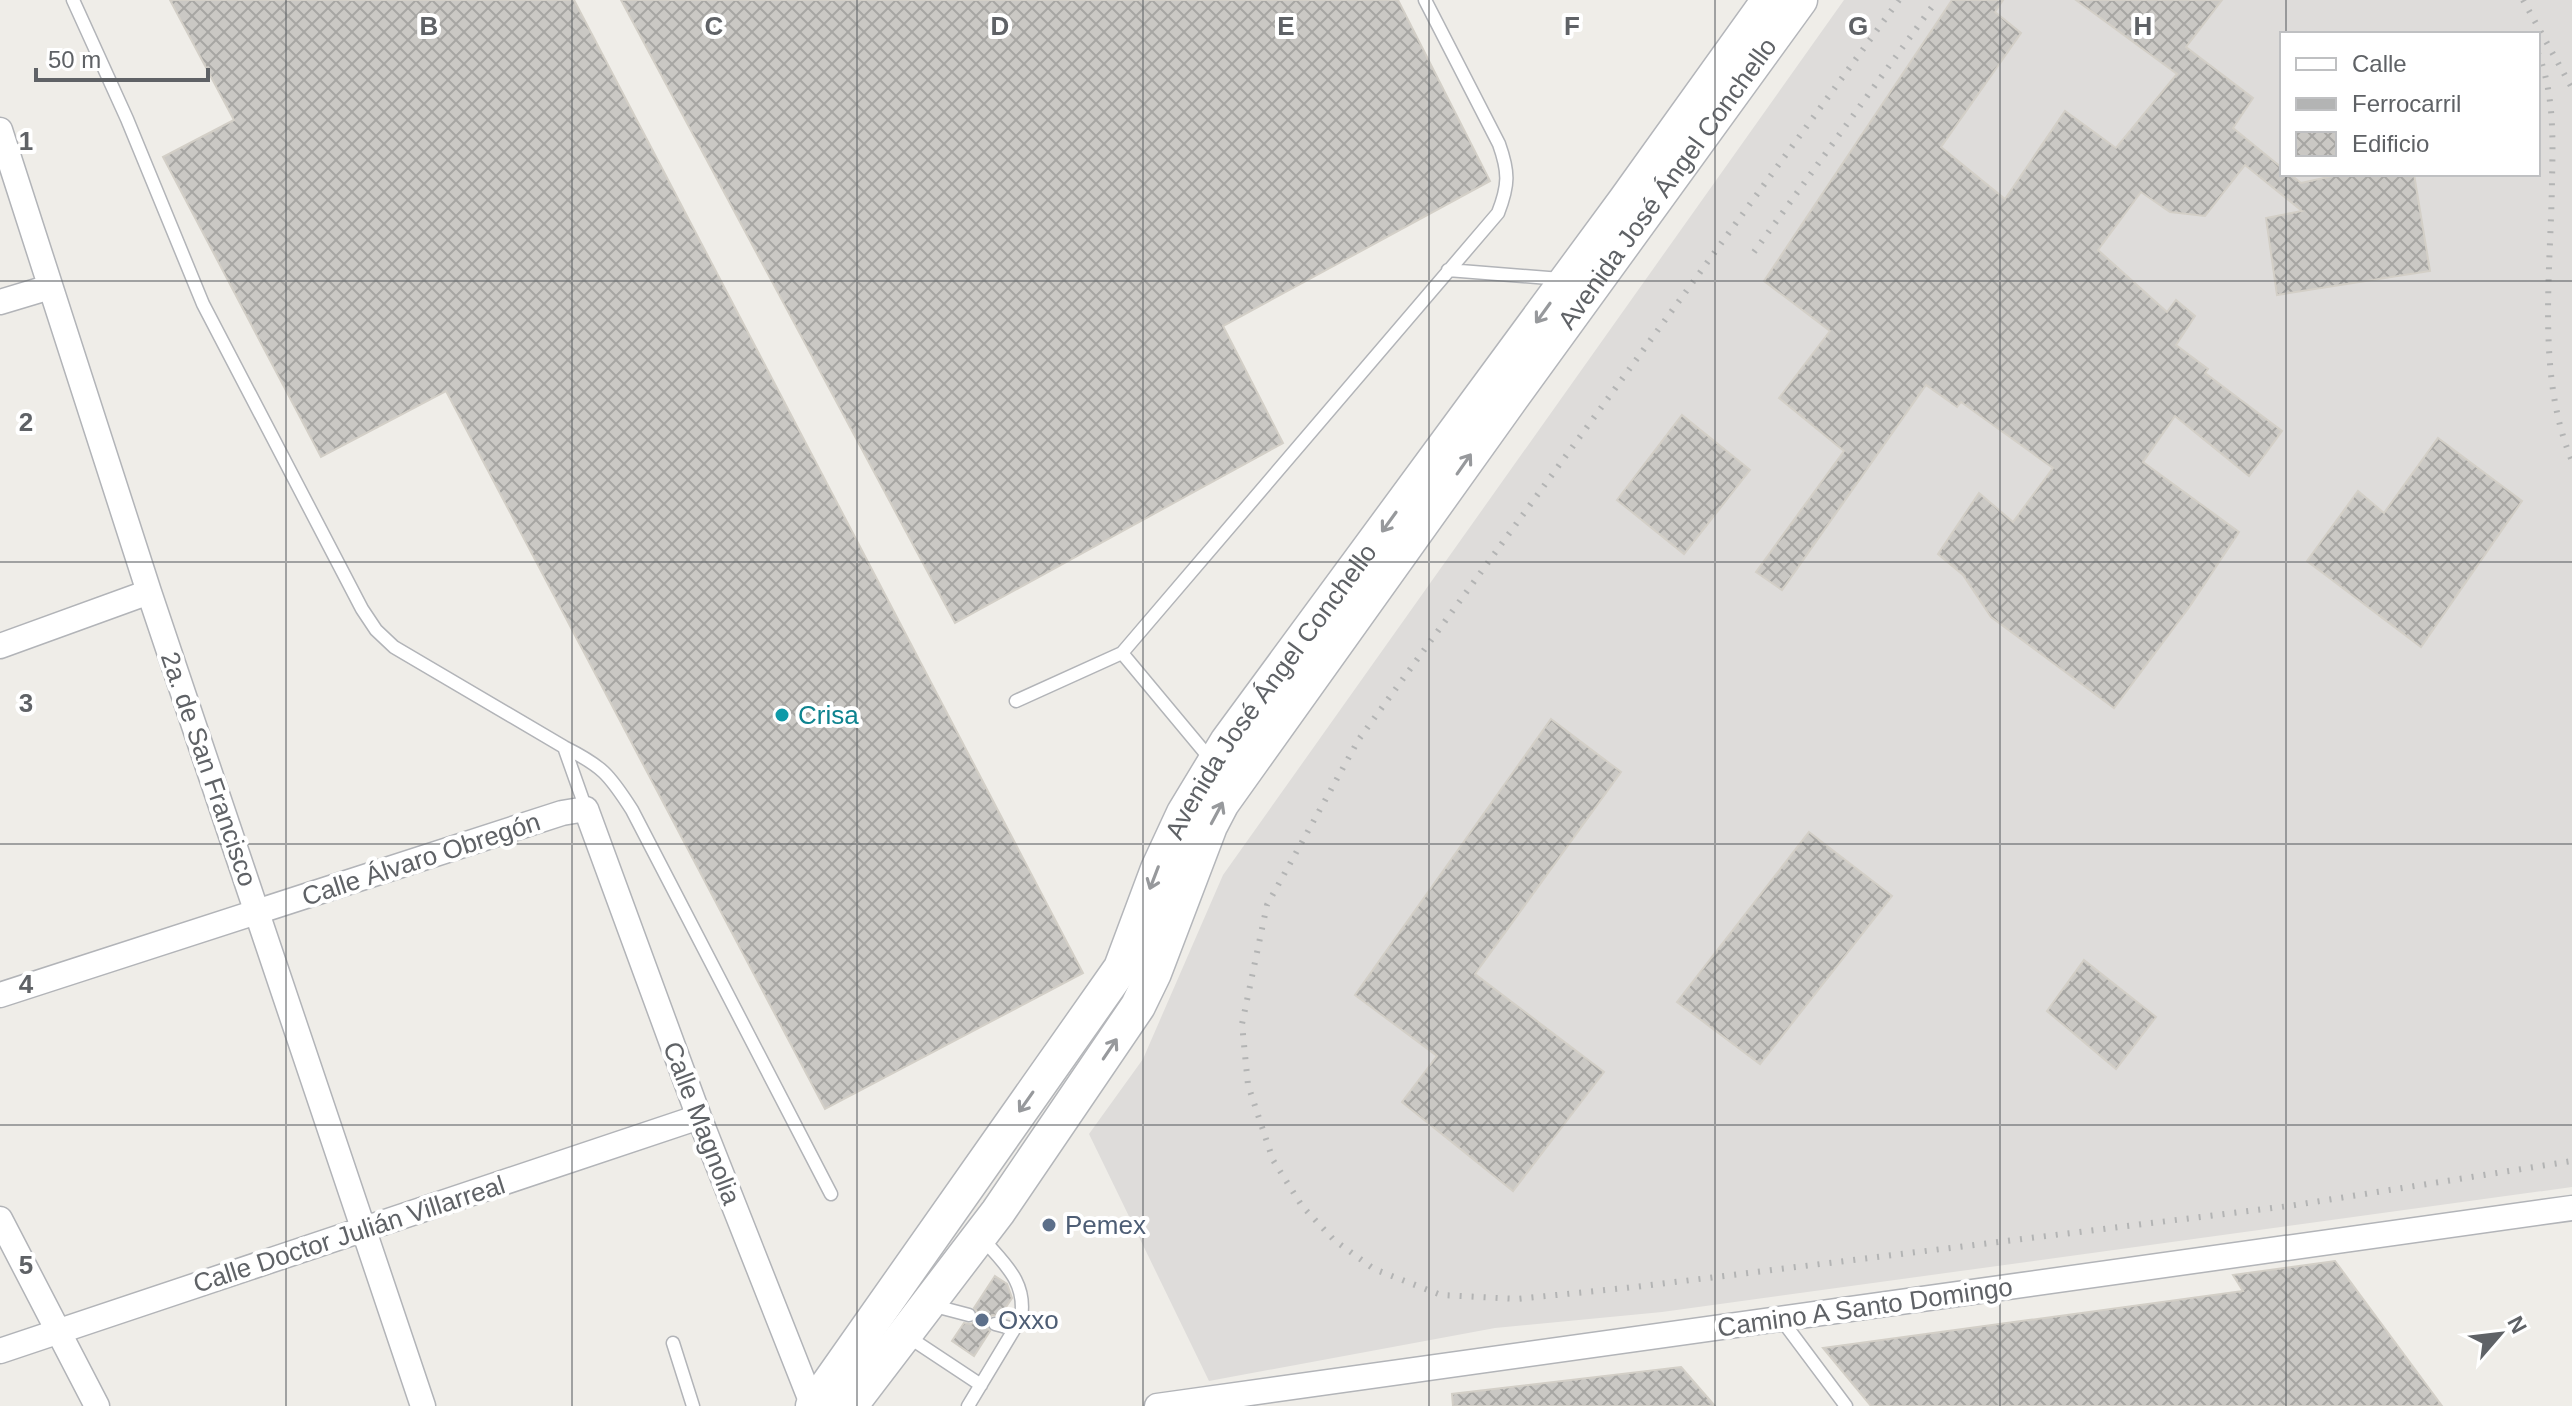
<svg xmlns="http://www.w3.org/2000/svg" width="2572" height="1406" viewBox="0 0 2572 1406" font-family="Helvetica,sans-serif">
<defs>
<pattern id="building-cross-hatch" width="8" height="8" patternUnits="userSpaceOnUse" patternTransform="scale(2)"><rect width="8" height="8" fill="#cac8c4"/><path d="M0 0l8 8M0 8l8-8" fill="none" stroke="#a7a6a3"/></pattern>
</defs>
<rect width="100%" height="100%" fill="#efede8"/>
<path fill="#dedcda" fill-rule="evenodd" d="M1844,0H2572V1187L1662,1312L1495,1328L1209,1381L1089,1134L1143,1059L1223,875ZM2282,34H2538V174H2282Z"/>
<path fill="url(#building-cross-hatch)" stroke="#d3cfc7" stroke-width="2" d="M170,0H574L1083,973L825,1109L446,391L321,457L163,157L234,120Z
M621,0H1398L1490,181L1223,326L1283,443L955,623Z
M1952,0H2003L1995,12L2021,33L1941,147L2005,199L2065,111L2116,148L2177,74L2076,0H2222L2186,47L2253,98L2233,128L2282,168V174H2290L2301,183L2342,174H2414L2430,271L2277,295L2266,218L2302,211L2245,165L2205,216L2170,212L2141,192L2098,250L2167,312L2176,300L2195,316L2176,345L2208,369L2205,373L2282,431L2249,476L2175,416L2143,462L2239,532L2190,606L2114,708L1991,617L1963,575L1938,554L1979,493L2013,522L2053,468L1961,402L1957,407L1926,385L1782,590L1756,572L1844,451L1779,398L1830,331L1764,281Z
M1682,415L1750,470L1684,554L1617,500Z
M2438,438L2522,501L2421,647L2307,561L2358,491L2384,513Z
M1551,719L1621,772L1475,974L1604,1072L1513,1191L1402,1102L1437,1056L1355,995Z
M1809,832L1892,896L1760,1064L1677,1002Z
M2084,960L2156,1017L2116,1069L2047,1011Z
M2335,1261L2442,1406H1871L1823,1348L2243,1291L2233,1275Z
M995,1276L1007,1284L1012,1298L1000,1316L993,1315L988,1318L986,1326L990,1331L974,1356L952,1341L964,1323L971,1324L976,1321L978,1313L974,1308Z
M1681,1367L1715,1406H1453L1452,1394Z"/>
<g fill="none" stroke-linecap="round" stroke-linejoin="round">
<g stroke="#b2b4b8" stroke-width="15">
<path id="service" d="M73,0L127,119L203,304L362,609L376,630L394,647L564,747L586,809
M1448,270L1561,279
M1122,653L1212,761
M1016,701L1122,653L1498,213C1509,185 1509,172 1499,144L1425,0
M564,747C602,766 609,774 632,810L831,1194
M931,1305L969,1315
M1781,1319L1846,1406
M995,1324L1014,1329
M907,1336L981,1385
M673,1343L693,1406
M968,1406L1021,1318C1027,1281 1004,1264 982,1238"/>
</g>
<g stroke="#b2b4b8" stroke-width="27">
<path id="minor" d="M0,130L149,592L423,1406
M0,302L50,287
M0,646L149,592
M0,995L562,813L586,809L699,1117L813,1406
M0,1219L97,1406
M0,1351L699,1117
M1157,1406L2572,1208"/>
</g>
<g stroke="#b4b6ba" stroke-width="37">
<g id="secondary">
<path id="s1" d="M813,1406L1121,968L1158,869L1184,813L1227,742L1625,201L1769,0"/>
<path id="s2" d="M850,1406L998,1212L1138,1006L1154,973L1210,826L1222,803L1507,404L1800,0"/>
</g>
</g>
<use href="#service" stroke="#fff" stroke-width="12"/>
<use href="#minor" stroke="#fff" stroke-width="24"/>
<use href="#secondary" stroke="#fff" stroke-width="34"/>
<path stroke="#b3b4b4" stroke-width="6" stroke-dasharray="2 10" stroke-linecap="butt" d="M1899,0L1359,739L1267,905L1242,1024L1248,1085L1273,1160L1302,1206L1334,1240L1374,1269L1441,1295L1517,1299L1635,1287L2289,1206L2572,1161
M2523,0L2572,88
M2538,53C2554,93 2553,138 2552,180C2551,272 2536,375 2572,461
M1754,252L1937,0"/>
</g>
<defs><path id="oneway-shaft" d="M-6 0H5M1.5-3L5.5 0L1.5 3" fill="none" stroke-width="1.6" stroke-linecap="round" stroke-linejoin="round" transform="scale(2)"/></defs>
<g stroke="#97999c">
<use href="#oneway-shaft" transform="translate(1543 313) rotate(126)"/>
<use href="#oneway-shaft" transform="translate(1464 464) rotate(-55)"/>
<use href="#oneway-shaft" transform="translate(1389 522) rotate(126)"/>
<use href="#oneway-shaft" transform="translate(1217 813) rotate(-62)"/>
<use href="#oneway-shaft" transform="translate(1154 878) rotate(111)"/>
<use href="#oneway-shaft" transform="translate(1110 1049) rotate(-56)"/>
<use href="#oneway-shaft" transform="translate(1026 1102) rotate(125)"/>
</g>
<path fill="none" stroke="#5f6266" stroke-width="2" stroke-opacity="0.55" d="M286,0V1406M572,0V1406M857,0V1406M1143,0V1406M1429,0V1406M1715,0V1406M2000,0V1406M2286,0V34M2286,174V1406M0,281H2572M0,562H2572M0,844H2572M0,1125H2572"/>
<circle fill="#0f9aa8" stroke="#fff" stroke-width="3" cx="782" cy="715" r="8"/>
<g fill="#5c6f8a" stroke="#fff" stroke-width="3">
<circle cx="1049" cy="1225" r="8"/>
<circle cx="982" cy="1320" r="8"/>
</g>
<g text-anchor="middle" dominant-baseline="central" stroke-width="8" stroke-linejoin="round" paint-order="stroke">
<g font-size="26" fill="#5f6266" stroke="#fff">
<text stroke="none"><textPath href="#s2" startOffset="1476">Avenida José Ángel Conchello</textPath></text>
<text stroke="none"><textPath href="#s1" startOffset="852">Avenida José Ángel Conchello</textPath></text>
<text transform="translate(209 769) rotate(71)">2a. de San Francisco</text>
<text transform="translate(421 859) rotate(-18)">Calle Álvaro Obregón</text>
<text transform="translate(702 1123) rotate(69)">Calle Magnolia</text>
<text transform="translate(349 1234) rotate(-18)">Calle Doctor Julián Villarreal</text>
<text transform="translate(1865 1307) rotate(-8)">Camino A Santo Domingo</text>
</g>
<g font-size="26" fill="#0d838f" stroke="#fff" text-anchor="start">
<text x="798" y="715">Crisa</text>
</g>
<g font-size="26" fill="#4e5e75" stroke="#fff" text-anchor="start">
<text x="1065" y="1225">Pemex</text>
<text x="998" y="1320">Oxxo</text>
</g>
</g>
<g font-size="26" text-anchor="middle" font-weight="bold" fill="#5f6266" stroke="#fff" stroke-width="8" stroke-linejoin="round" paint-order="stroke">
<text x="429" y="35">B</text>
<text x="714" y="35">C</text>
<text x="1000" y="35">D</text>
<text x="1286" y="35">E</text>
<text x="1572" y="35">F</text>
<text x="1858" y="35">G</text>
<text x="2143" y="35">H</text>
<text x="26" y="150">1</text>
<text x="26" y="431">2</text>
<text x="26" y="712">3</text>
<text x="26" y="993">4</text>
<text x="26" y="1274">5</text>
</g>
<rect x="2280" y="32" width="260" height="144" fill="#ffffff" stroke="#bfc0c2" stroke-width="2"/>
<rect x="2296" y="58" width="40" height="12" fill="#ffffff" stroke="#bfc0c2" stroke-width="2"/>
<text x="2352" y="72" font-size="24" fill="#5f6266">Calle</text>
<rect x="2296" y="98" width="40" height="12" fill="#b3b4b4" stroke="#bfc0c2" stroke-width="2"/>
<text x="2352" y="112" font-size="24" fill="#5f6266">Ferrocarril</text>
<rect x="2296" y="132" width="40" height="24" fill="url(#building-cross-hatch)" stroke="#bfc0c2" stroke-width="2"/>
<text x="2352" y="152" font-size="24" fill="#5f6266">Edificio</text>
<g transform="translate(2500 1334) rotate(62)" stroke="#ffffff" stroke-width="6" paint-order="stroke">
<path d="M0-6L14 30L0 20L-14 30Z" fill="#5f6266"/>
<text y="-12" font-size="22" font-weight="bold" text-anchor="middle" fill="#5f6266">N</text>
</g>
<path d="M36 68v12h172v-12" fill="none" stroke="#5f6266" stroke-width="4"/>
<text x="48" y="68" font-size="24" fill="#5f6266" stroke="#ffffff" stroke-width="6" paint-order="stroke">50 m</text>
</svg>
